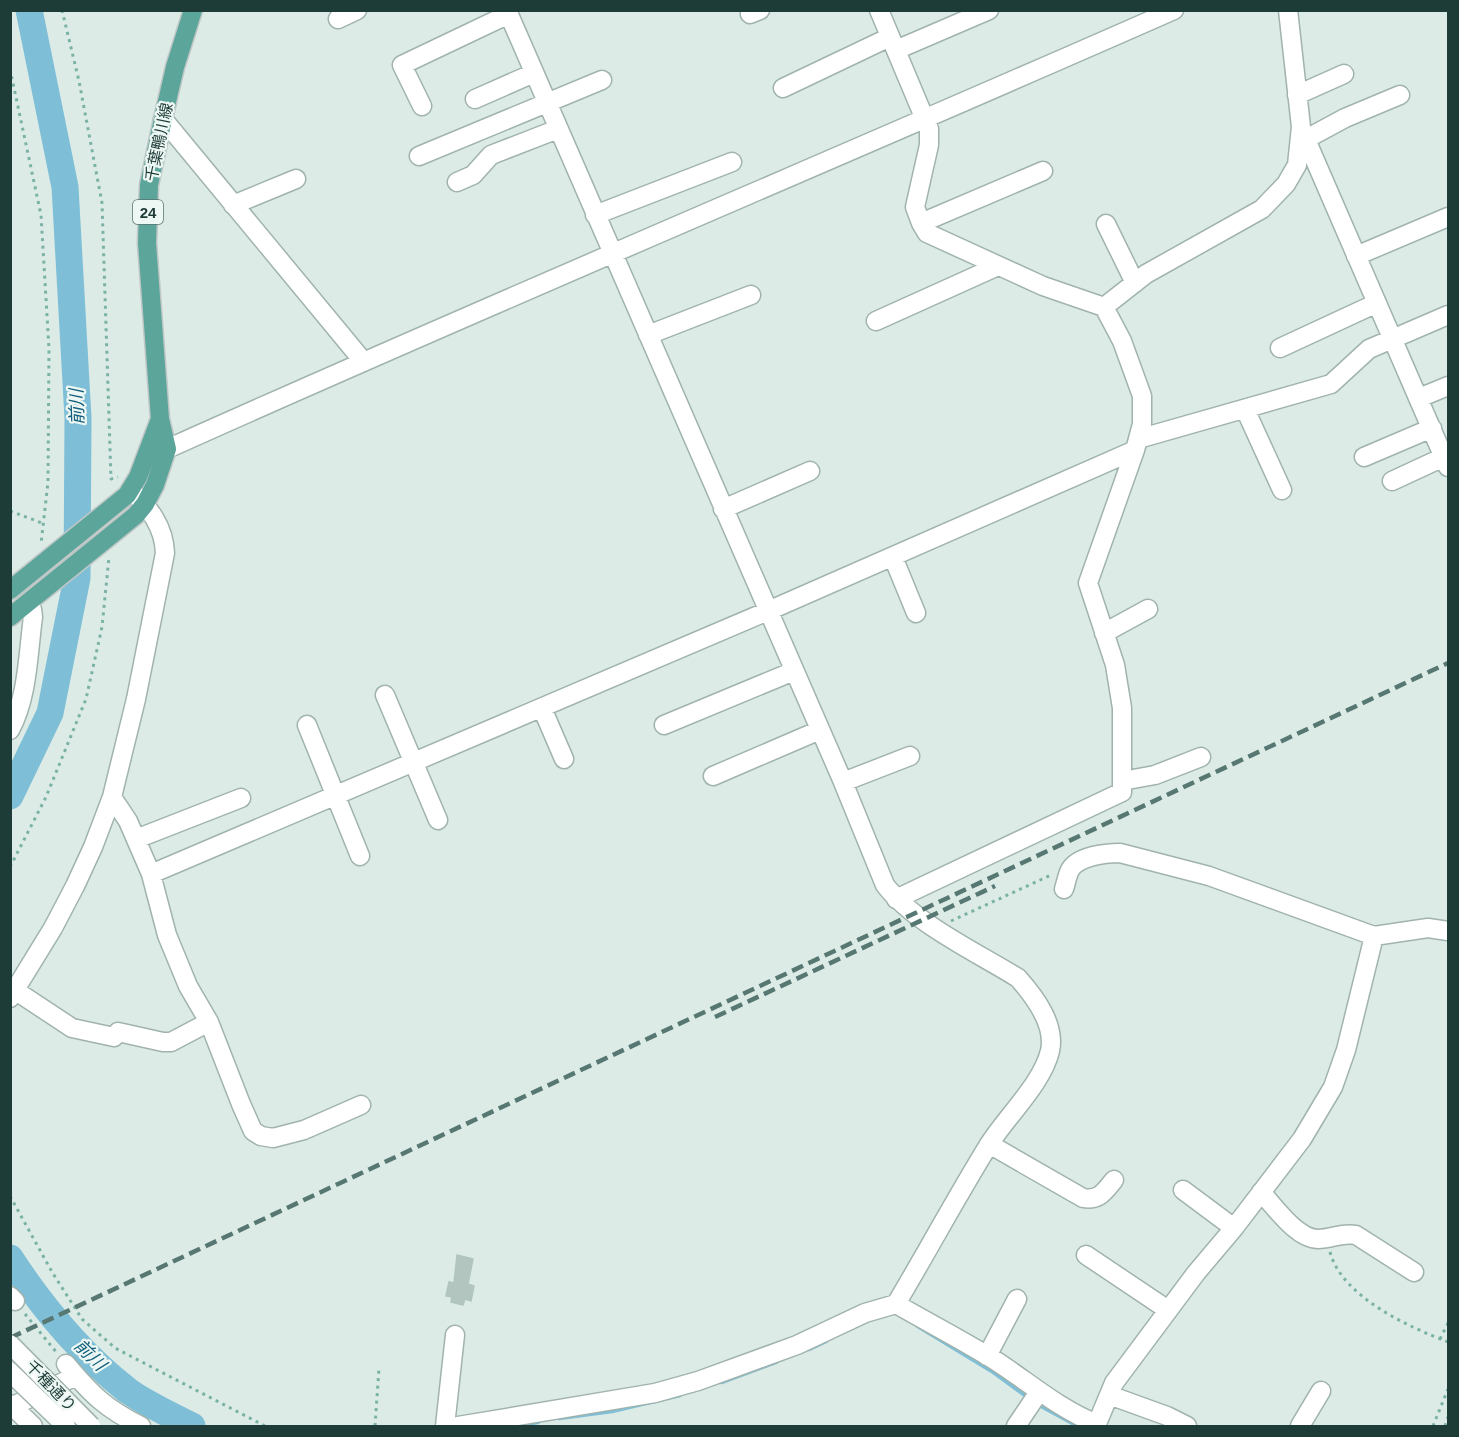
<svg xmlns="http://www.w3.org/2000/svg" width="1459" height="1437" viewBox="0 0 1459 1437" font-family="Arial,'Noto Sans JP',sans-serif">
<rect width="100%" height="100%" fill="#ddebe6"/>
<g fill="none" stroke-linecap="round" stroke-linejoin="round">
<path stroke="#7ebfd7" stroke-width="4.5" d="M918,1326L992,1371L1029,1398
M809,1349L826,1341
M722,1382L776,1362
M1036,1403L1078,1426
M559,1418L612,1411L680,1395
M512,1426L538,1422"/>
<path stroke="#7ebfd7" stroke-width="27" d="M10,796L50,713L77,578L78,418L65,187L29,10
M10,1258C42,1307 81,1354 127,1390C146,1404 171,1415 192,1426"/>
</g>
<path fill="#b2c6bf" stroke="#afc5be" stroke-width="1.5" d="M457,1255L473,1259L468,1284L474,1286L471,1301L465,1299L463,1305L451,1302L452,1297L446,1296L449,1282L454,1283Z"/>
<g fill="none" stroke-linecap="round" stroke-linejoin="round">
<g stroke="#a0b3ae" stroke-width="21">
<path id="minor" d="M507,10L843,782L885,885C914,923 976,952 1018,978C1034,996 1056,1024 1050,1051C1042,1084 1006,1117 988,1146C956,1198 927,1252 896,1304
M879,10L929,129V145L915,207L921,223L927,233L1043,286L1104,307L1122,341L1142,396V424L1135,450L1088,583L1115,665L1122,708V792L896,899
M750,14L760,10
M338,19L357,10
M896,50L989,10
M783,88L890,37
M1297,95L1344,74
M475,99L534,73
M422,106L402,65L509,14
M163,119L363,361
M1301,128L1448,467
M1306,139L1345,118L1400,95
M419,156L602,80
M457,182L473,175L491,155L558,129
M233,205L296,179
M595,215L732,162
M921,223L1043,171
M1106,224L1135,283
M1356,256L1448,217
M1104,307L1146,274L1262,209L1286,184L1297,165L1301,127L1288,10
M876,321L998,266
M648,335L751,295
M1280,348L1377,303
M1419,398L1448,386
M1245,409L1282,490
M1138,439L1331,384L1369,349L1448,315
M167,449C501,299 838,158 1174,10
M1364,457L1432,428
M1392,481L1448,455
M723,509L810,471
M893,557L916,613
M1104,633L1148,609
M385,695L438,820
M542,708L564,759
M307,725L360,856
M664,725L794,671
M10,730C28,697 28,653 33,617L32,609L27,604
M713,776L820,730
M1122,781L1155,775L1201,757
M843,782L910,756
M112,797L128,821L151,874L167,935L188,986L209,1022L241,1104L253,1131L261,1136L273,1138L304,1130L361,1105
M136,839L241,798
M151,874L768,611L1135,450
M1064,889C1066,883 1067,876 1070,870C1078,856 1105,853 1120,853L1209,876L1374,936L1428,928L1448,931
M16,991L72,1028L114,1037L118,1032L163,1042H171L209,1022
M10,998L53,928L75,886L93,847L112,797L136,699L165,553C164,526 149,508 131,490
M989,1144L1083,1198C1099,1201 1104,1192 1114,1180
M1183,1190L1234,1228
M1261,1192C1275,1207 1297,1239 1318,1239C1332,1239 1342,1232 1356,1235L1414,1272
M1086,1255L1168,1310
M10,1296L15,1301
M987,1356L1017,1299
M66,1364C91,1394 106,1409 141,1426
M1109,1395L1167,1416L1187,1426
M10,1404L33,1426
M13,1406L76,1376
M445,1426L455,1335
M458,1426L655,1393L698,1381L797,1345L865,1313L896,1304C929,1323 964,1341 996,1361C1030,1383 1059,1409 1097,1424
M1016,1426L1039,1392
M1096,1426L1114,1383L1196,1273L1234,1228L1302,1139L1333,1087L1346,1050L1374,936
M1300,1426L1321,1391"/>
</g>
<g stroke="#c0c8c7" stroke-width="21">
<path id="major" d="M10,590L127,495L138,477L160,419
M10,617L136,515L145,504L155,485L167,449L160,419L147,243L149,185L163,119L175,67L193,10"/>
</g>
<path stroke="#7ab2a6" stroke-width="3" stroke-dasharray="3 4.5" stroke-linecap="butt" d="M62,10L79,81L102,203L111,479L118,477
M10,69L41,215L49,349L48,482L41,544
M10,511L42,523
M10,867L46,797L86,699L102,627L109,557
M951,921L1051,875
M10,1196L52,1272L82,1319L115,1348L265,1426
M1330,1252C1342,1297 1409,1327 1448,1342
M25,1314L57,1353
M1440,1339L1448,1323
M375,1426L379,1368
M1433,1426L1448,1389
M1445,1426L1448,1417"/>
<use href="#minor" stroke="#fff" stroke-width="18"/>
<use href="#major" stroke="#5ca59b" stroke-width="18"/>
<path stroke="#577872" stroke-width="4.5" stroke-dasharray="12 6" stroke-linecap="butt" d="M715,1017L995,886
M10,1338L1448,663"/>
<g stroke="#a0b3ae" stroke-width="21" stroke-linecap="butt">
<path id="minor-bridge" d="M10,1344L91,1426
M10,1372L66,1426"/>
</g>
<use href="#minor-bridge" stroke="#fff" stroke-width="18"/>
</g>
<g text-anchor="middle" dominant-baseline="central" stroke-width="4.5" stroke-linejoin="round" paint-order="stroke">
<rect fill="#edf7f3" stroke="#5b736f" stroke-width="1.5" x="133" y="200" width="30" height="24" rx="4.5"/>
<g font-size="15" font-weight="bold" fill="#1d3b37">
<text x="148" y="212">24</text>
</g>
<g font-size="16" fill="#1d3b37" stroke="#edf7f3">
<text transform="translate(159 142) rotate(-78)">千葉鴨川線</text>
<text transform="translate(51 1386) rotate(46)">千種通り</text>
</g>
<g font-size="18" font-style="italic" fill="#125f7d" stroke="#edf7f3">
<text transform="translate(77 407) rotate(-92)">前川</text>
<text transform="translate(90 1355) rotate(44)">前川</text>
</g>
</g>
<rect width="1459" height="1437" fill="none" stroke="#1d3b37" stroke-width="24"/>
</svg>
